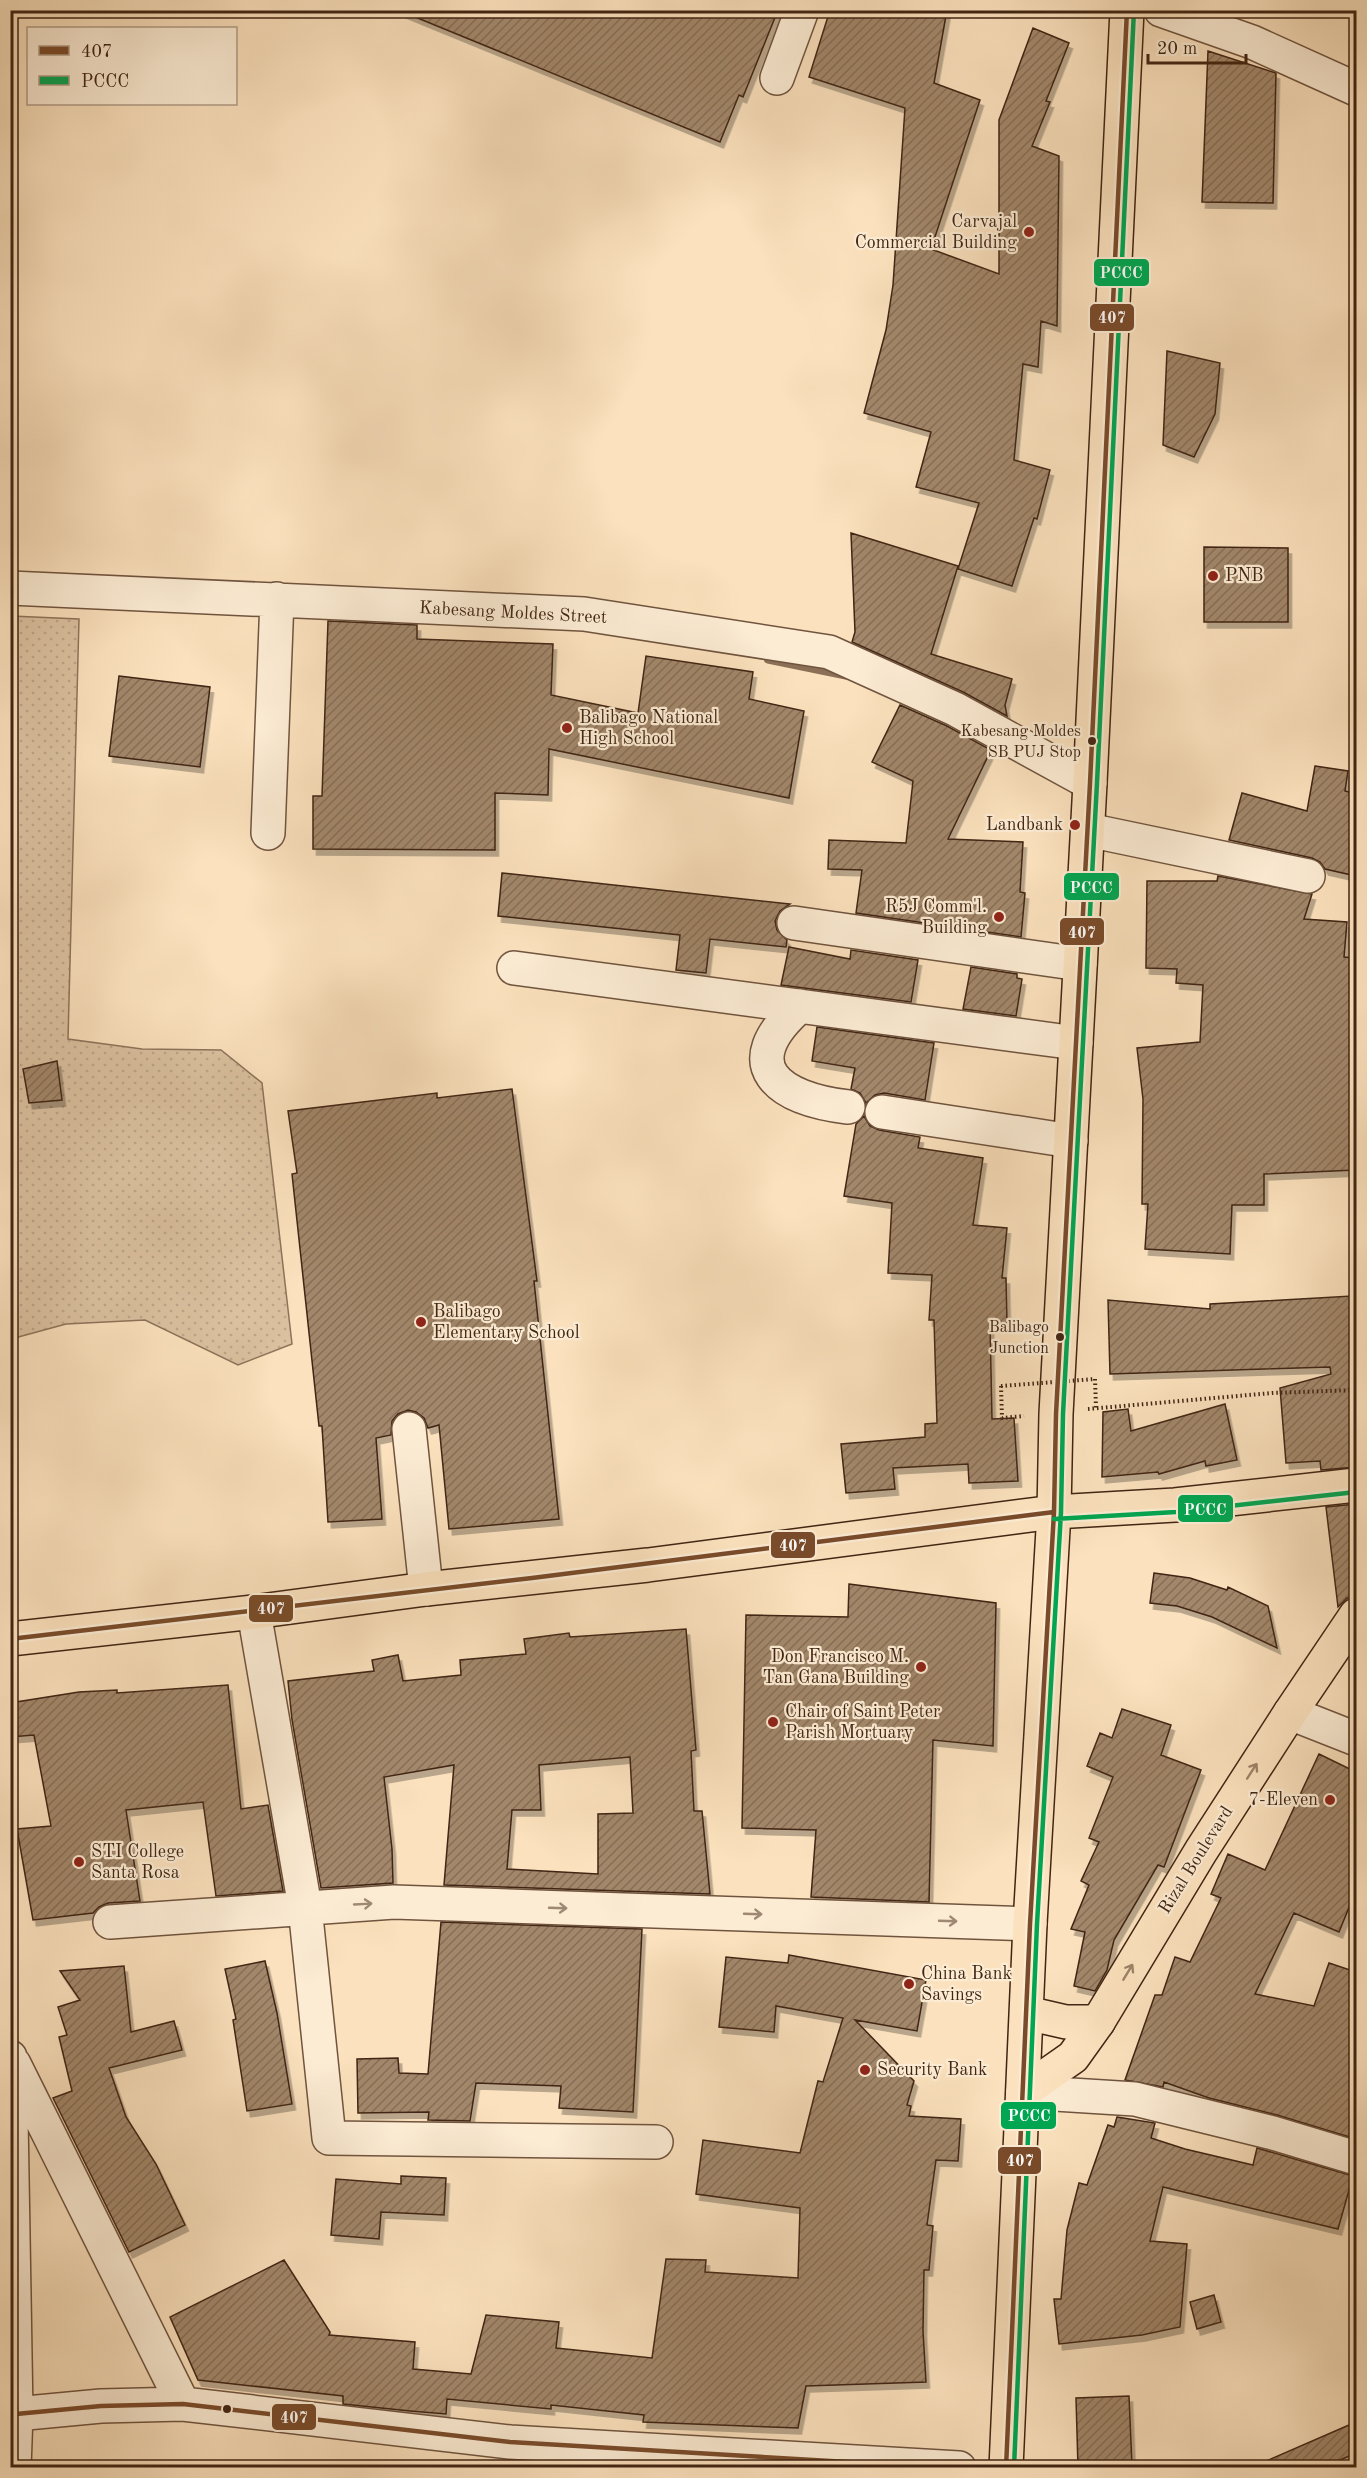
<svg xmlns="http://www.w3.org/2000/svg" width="1367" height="2478" viewBox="0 0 1367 2478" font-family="'Old Standard TT',serif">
<defs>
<pattern id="grass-dots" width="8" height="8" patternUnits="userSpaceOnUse" patternTransform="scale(1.5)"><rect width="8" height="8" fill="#dbc1a0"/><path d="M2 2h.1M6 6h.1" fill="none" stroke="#bda689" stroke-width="1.8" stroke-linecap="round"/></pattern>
<pattern id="building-hatch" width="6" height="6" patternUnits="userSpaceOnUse" patternTransform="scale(1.5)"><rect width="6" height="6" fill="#a2876b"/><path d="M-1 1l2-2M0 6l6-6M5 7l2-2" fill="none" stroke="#866e57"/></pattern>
<filter id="shadow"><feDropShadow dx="3.5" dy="6" stdDeviation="0" flood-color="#0004"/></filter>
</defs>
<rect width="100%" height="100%" fill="#fbe1bd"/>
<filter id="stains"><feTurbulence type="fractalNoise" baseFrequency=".00333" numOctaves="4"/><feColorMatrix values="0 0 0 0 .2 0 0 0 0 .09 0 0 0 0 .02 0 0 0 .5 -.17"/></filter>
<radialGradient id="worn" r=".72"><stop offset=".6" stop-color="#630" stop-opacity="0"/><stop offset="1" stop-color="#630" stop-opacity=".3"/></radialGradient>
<path fill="url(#grass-dots)" stroke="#8e735a" stroke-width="1.5" d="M11,616L79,619L68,1039L142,1049L221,1050L262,1083L292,1344L238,1365L145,1320L66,1324L11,1339Z"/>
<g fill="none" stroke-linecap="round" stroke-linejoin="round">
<path stroke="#8b6f56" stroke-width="9" d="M768,659L846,675"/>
</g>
<path fill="url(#building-hatch)" stroke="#412513" stroke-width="1.5" fill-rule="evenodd" filter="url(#shadow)" d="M398,10H778L743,97L739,95L720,142Z
M830,10H947L934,83L980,100L931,249L999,274V120L1033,28L1069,43L1046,101L1050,102L1032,146L1059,156L1057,326L1041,321L1038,367L1023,364L1014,460L1050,470L1037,519L1034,518L1012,586L958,569L979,503L916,487L931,432L864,413L886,330L893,285L905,108L809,77Z
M1208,51L1276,73L1273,203L1202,202Z
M1167,351L1220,363L1215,414L1194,457L1163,445Z
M851,533L958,566L931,654L1012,679L1005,705L1007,716L963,692L852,642L855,632Z
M1204,547L1288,548V622H1204Z
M328,621L417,625V639L553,644L551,695L638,713L646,656L753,672L749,699L804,711L789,798L549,749L548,795L495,793V850L313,849V796H322Z
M119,676L210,687L200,767L109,756Z
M900,705L947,726L991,750L948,839L1023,842L1020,892L1025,893L1021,937L856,913L862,870L828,869L829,840L906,843L913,781L872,762Z
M1315,766L1348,771L1345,791L1356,794V876L1325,869L1320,862L1312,858L1229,840L1242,793L1307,811Z
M502,873L790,904L780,911L775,921L777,930L787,940L786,947L710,939L706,973L676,970L680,935L498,916Z
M1218,876L1312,894L1304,919L1347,922L1344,957L1356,958V1170L1264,1174V1205H1232L1230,1254L1145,1249L1148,1204H1142L1143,1099L1137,1048L1200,1042L1203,985L1176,983L1177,969L1146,968L1147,881H1217Z
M789,947L850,959L851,950L918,960L911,1002L781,985Z
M971,967L1017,974V978L1022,979L1016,1016L963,1009Z
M817,1027L934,1043L925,1100L884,1093L875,1095L866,1103L860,1093L851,1089L855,1068L812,1061Z
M57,1061L62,1100L29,1103L23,1069Z
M512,1089L537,1281H534L559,1519L449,1529L439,1425L428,1428L424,1418L416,1412L408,1410L398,1414L392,1421L391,1435L376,1438L382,1519L328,1522L322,1426H319L292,1174L297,1173L288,1111L437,1093V1098Z
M864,1116L870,1126L879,1130L920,1137L918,1148L983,1158L973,1225L1007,1228L1002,1278H1006L1007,1323H990L992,1419L1014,1418L1018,1481L969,1483L968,1464L893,1468L895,1489L846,1493L841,1444L925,1437V1424L937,1423L934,1320H929L932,1275L888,1273L892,1203L844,1196L856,1124Z
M1352,1296L1353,1353L1356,1352V1467L1321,1470L1320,1461L1286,1463L1280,1388L1331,1374L1330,1367L1110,1374L1108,1300L1210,1309V1304Z
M1225,1404L1237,1460L1206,1466L1205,1461L1159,1474L1158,1472L1102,1477L1103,1412L1128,1409L1131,1431Z
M1356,1504V1596L1347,1598L1338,1607L1326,1507Z
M1154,1573L1190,1578L1227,1590L1228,1587L1268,1606L1277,1648L1212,1617L1177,1606L1150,1603Z
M849,1584L996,1603L993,1746L933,1740L929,1902L811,1897L816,1830L742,1828L746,1615L848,1617Z
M686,1629L696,1750L691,1751L694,1811H702L710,1894L444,1885L454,1765L384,1777L392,1849L393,1883L321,1888L292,1720L288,1681L374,1671L372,1660L398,1655L403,1681L461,1675L460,1660L526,1654L524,1639L569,1633L570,1637ZM630,1757L633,1813L598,1814V1874L507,1869L512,1810H541L539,1765Z
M228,1685L241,1809L268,1805L283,1891L216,1896L203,1802L126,1810L140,1901L108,1903L99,1907L93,1913L33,1920L17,1829L51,1826L34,1735L10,1737V1703L79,1692L117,1690V1693Z
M1122,1709L1171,1725L1161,1755L1201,1770L1164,1867L1158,1865L1114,1940L1107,1970L1095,1991L1074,1986L1085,1932L1071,1929L1089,1885L1081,1881L1099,1842L1089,1838L1113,1777L1087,1766L1100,1733L1112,1738Z
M1319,1754L1356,1772V1890L1339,1932L1294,1913L1255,1994L1314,2006L1329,1963L1356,1972V2139L1277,2115L1209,2098L1164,2082L1163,2087L1125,2080L1155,1995H1162L1175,1957L1190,1962L1221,1898L1211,1894L1228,1854L1265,1870Z
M441,1922L642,1929L633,2112L559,2108L561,2086L476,2083L470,2121L428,2120L429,2112L358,2113L357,2059L398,2058L399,2073L428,2074Z
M789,1955L926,1980L917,2031L855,2020L914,2081L907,2105L911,2106L909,2116L961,2119L958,2161L936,2160L927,2225L933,2226L929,2270H924L923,2331L926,2382L806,2386L798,2428L643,2422L644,2415L551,2405V2409L447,2399L446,2414L410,2411L343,2404V2396L198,2380L170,2317L284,2260L330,2332L329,2335L415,2342L413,2369L471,2374L486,2315L559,2322L556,2348L652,2358L666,2259L706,2260L705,2272L798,2278L800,2208L696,2194L703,2140L800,2153L818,2081L823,2082L843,2018L776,2006L774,2032L719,2027L726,1957L788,1963Z
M265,1961L277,2013L292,2104L247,2111L233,2020L236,2019L225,1969Z
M124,1966L131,2032L174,2021L182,2050L109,2068L126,2117L156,2164L185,2225L129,2252L53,2098L72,2091L59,2037L67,2035L58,2007L80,2000L60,1971Z
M1117,2117L1155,2123L1151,2138L1185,2149L1253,2165L1257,2148L1353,2176L1338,2229L1163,2187L1150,2241L1187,2244L1180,2327L1142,2335L1059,2344L1054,2299H1061L1067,2230L1079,2183L1087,2185L1108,2125L1114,2127Z
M401,2176L446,2178L444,2215L381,2212L379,2239L331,2235L336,2179L401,2184Z
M1214,2295L1221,2322L1197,2329L1190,2302Z
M1129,2396L1132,2466L1078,2467L1076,2398Z
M1356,2422V2453L1322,2468H1250Z"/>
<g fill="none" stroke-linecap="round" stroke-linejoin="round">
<g stroke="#70543e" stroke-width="36">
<path id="minor" d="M1161,10L1252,42L1356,89
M777,78L802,10
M10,588L584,614L829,652L955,709L1090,783
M1088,830L1308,876
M268,833L277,599
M794,923L1080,964
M514,968L1076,1043
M800,1006C732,1066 779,1099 848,1107
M882,1112L1071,1141
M409,1429L426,1589
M254,1612L305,1907L329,2138L656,2142
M1290,1713L1356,1739
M110,1922L394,1902L1030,1924
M10,2057L16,2414L14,2468
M14,2064L183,2404
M1023,2092L1135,2099L1273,2133L1356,2158
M16,2414L101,2406L183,2404L510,2442L959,2468"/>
</g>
<g stroke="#412513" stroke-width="36">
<path id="major" d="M10,1639L254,1612L426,1589L648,1565L1054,1512L1175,1505L1356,1485
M1023,2092L1073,2057L1098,2022L1201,1851L1290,1713L1356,1615"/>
</g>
<g stroke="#412513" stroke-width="36">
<path id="highway" d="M1027,2013L1066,2022H1098
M1006,2468L1030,1924L1054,1512L1056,1414L1090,783L1127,10"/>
</g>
<path stroke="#412513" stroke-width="4" stroke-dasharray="1.5 3" stroke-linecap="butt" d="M1095,1379L1096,1408
M1001,1386L1002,1418L1024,1416
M1088,1409L1272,1393L1356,1390"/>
<use href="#minor" stroke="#fcecd4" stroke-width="33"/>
<use href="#major" stroke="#fbe1bd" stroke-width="33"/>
<use href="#highway" stroke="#fbe1bd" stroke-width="33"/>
<path stroke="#412513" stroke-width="4" stroke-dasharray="1.5 3" stroke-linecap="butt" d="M1001,1386L1095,1379"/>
<g stroke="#fcecd4" stroke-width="9">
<path id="bus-1" d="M10,1639L532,1578L1054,1512
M10,2087L16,2414L14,2468
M16,2414L101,2406L183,2404L510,2442L950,2468
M1006,2468L1030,1924L1054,1512L1056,1414L1090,783L1127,10"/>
</g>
<g stroke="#fcecd4" stroke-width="9">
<path id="bus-2" d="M1054,1519L1176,1512L1356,1492
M1014,2468L1037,1924L1061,1512L1063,1414L1097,783L1134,10"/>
</g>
<use href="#bus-1" stroke="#7a4b2a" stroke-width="4.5"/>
<use href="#bus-2" stroke="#00a651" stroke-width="4.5"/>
</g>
<defs><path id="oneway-shaft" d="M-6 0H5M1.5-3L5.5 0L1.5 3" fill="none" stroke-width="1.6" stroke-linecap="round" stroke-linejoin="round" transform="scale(1.5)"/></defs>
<g stroke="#9e8368">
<use href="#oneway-shaft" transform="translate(1252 1771) rotate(-57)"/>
<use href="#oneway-shaft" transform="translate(1128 1972) rotate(-59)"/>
</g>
<g stroke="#9e8874">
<use href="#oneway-shaft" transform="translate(363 1904) rotate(-3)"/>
<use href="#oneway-shaft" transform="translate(558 1908) rotate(2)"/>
<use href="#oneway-shaft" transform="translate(753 1914) rotate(2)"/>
<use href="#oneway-shaft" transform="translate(948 1921) rotate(2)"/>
</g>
<g fill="#8f2418" stroke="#fcecd4" stroke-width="2">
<circle cx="1029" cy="232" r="6"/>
<circle cx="1213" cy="576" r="6"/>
<circle cx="567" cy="728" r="6"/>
<circle cx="1075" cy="825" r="6"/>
<circle cx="999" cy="917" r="6"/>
<circle cx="421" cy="1322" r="6"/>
<circle cx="921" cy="1667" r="6"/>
<circle cx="773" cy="1722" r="6"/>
<circle cx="1330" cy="1800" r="6"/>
<circle cx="79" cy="1862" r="6"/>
<circle cx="909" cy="1984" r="6"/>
<circle cx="865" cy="2070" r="6"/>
</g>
<g fill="#412513" stroke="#fcecd4" stroke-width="2">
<circle cx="1092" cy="741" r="5"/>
<circle cx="1060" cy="1337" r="5"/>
<circle cx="227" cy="2409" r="5"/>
</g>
<g text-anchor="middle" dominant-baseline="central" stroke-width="4.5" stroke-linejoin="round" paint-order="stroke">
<g font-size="16" fill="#412513" stroke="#fcecd4" text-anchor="end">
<text x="1081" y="732">Kabesang Moldes<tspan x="1081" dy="21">SB PUJ Stop</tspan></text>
<text x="1049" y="1328">Balibago<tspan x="1049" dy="21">Junction</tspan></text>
</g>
<g font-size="18" fill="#412513" stroke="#fcecd4" text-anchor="start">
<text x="1017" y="222" text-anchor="end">Carvajal<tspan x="1017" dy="21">Commercial Building</tspan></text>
<text x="1225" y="576">PNB</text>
<text x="579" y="718">Balibago National<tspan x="579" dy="21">High School</tspan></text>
<text x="1063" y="825" text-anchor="end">Landbank</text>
<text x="987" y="907" text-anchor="end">R5J Comm'l.<tspan x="987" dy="21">Building</tspan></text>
<text x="433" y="1312">Balibago<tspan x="433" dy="21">Elementary School</tspan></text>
<text x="909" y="1657" text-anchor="end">Don Francisco M.<tspan x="909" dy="21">Tan Gana Building</tspan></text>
<text x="785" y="1712">Chair of Saint Peter<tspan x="785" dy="21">Parish Mortuary</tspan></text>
<text x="1318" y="1800" text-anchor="end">7-Eleven</text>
<text x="91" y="1852">STI College<tspan x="91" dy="21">Santa Rosa</tspan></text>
<text x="921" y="1974">China Bank<tspan x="921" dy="21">Savings</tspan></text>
<text x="877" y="2070">Security Bank</text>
</g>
<g font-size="18" fill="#412513" stroke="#fcecd4">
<text transform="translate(513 613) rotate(3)">Kabesang Moldes Street</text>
<text transform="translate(1196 1860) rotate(-58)">Rizal Boulevard</text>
</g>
</g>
<g stroke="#fcecd4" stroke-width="2">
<rect x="1093" y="258" width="57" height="29" rx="6" fill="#00a651"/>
<rect x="1089" y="303" width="46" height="29" rx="6" fill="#7a4b2a"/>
<rect x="1063" y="872" width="57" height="29" rx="6" fill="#00a651"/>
<rect x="1059" y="917" width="46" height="29" rx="6" fill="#7a4b2a"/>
<rect x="1177" y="1494" width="57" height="29" rx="6" fill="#00a651"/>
<rect x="770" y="1531" width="46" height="28" rx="6" fill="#7a4b2a"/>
<rect x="248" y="1594" width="46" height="29" rx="6" fill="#7a4b2a"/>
<rect x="1000" y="2101" width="57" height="29" rx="6" fill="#00a651"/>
<rect x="997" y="2146" width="45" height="29" rx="6" fill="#7a4b2a"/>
<rect x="271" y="2403" width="46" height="28" rx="6" fill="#7a4b2a"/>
</g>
<g font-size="16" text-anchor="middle" font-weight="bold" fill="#fff">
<text x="1121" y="278">PCCC</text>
<text x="1112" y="323">407</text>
<text x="1091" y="893">PCCC</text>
<text x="1082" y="938">407</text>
<text x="1205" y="1515">PCCC</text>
<text x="793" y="1551">407</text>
<text x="271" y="1614">407</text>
<text x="1029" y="2121">PCCC</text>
<text x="1020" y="2166">407</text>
<text x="294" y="2423">407</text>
</g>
<rect width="1367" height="2478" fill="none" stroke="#fbe1bd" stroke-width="36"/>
<rect x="12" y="12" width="1343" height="2454" fill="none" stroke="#412513" stroke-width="3"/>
<rect x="18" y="18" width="1331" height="2442" fill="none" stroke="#412513" stroke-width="1.5"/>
<rect x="27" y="27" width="210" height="78" fill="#fcecd4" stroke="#b19c87" stroke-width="1.5"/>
<rect x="39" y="46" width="30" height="9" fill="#7a4b2a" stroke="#b19c87" stroke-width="1.5"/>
<text x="81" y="57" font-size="18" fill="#412513">407</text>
<rect x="39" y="76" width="30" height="9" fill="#00a651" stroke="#b19c87" stroke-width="1.5"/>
<text x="81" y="87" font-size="18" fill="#412513">PCCC</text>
<path d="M1148 54v9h98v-9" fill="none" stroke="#412513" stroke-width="3"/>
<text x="1157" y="54" font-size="18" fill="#412513" stroke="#fcecd4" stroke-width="4.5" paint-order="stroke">20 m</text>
<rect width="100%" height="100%" filter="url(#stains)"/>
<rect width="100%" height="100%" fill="url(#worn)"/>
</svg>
